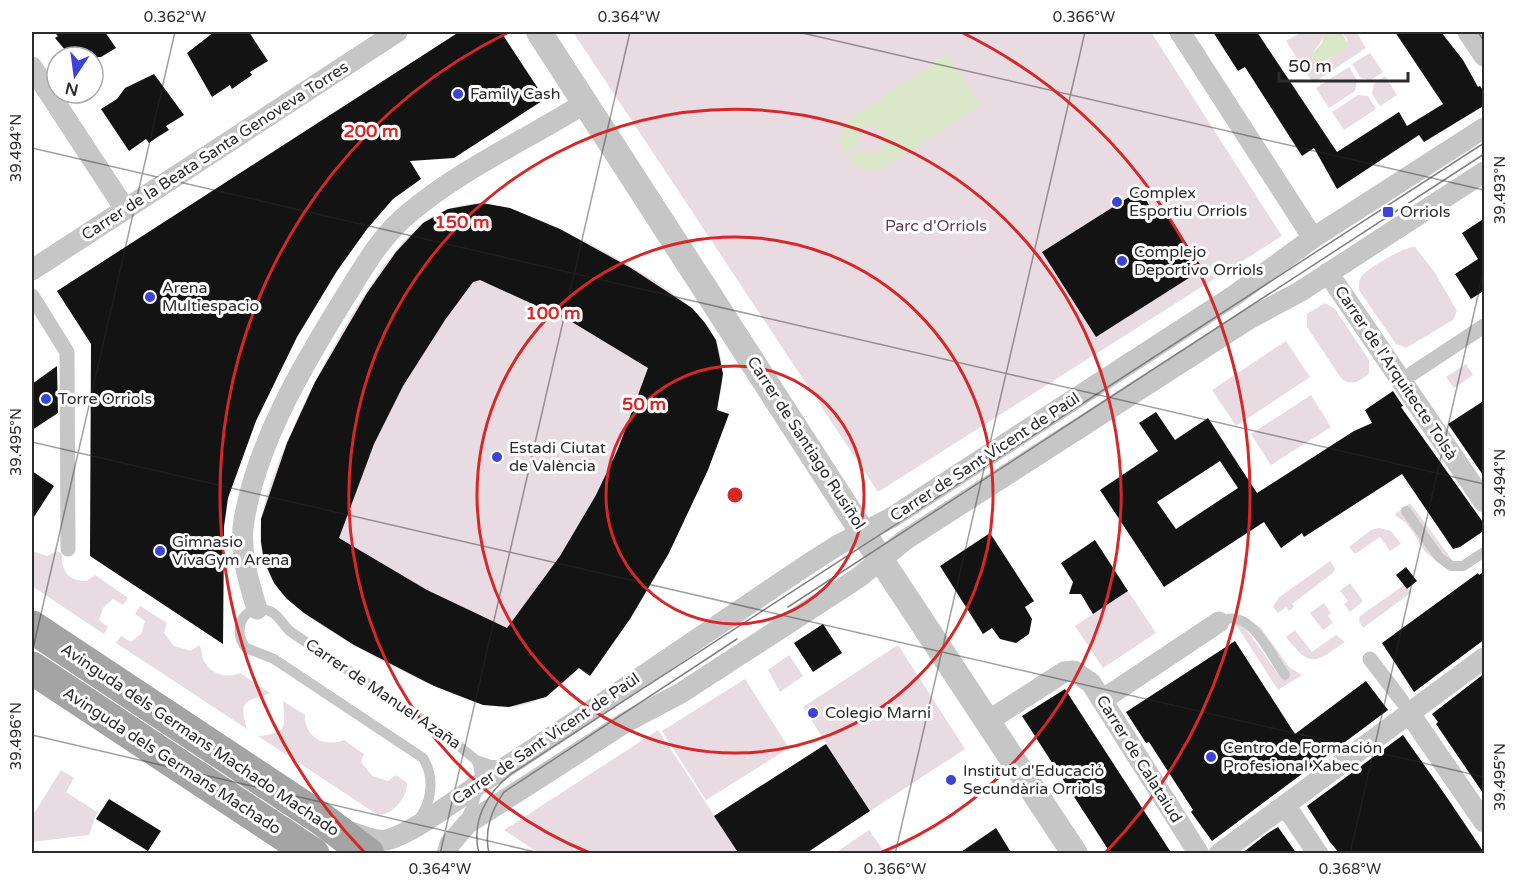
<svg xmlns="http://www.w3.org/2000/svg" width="1516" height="885" viewBox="0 0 1516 885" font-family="'Varela Round',sans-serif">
<rect width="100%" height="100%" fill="#fff"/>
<path fill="#e9dbe2" d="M573,32H1151L1282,236L878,492Z
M1301,32H1324C1324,44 1313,47 1312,58L1322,64L1346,48L1347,39L1342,32H1356L1366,48L1313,83L1286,41Z
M1370,53L1383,72L1371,80L1361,78L1352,64Z
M1349,67L1357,80L1355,91L1329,108L1316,88Z
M1385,76L1397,95L1380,106L1372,94L1374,84Z
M1358,95L1368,96L1376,109L1344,130L1332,112Z
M482,203C530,207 677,284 705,322C724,347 727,380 716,409L729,414C691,515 652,588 590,676L578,668C560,690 538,705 509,707C465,711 319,631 287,599C276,588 268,575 264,560C260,547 259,533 261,520C273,450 368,265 423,223C440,209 461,204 482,203Z
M1415,247L1435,273L1457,311L1453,320L1406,348L1396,344L1359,290C1359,285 1358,281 1362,276C1368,268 1405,246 1415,247Z
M1325,303L1335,309L1369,360V373C1361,381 1350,387 1341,378L1307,327V314Z
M1286,341L1310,377L1236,426L1212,390Z
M1466,364L1473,375L1454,388L1446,377Z
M1311,395L1331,427L1271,465L1251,434Z
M1410,503L1453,561C1414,564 1424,529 1394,515Z
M1379,528L1391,531L1401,544L1390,551L1380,537L1355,554L1349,547L1371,530Z
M32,551L47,556L57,551L62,554C61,570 67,581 87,581L95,575L128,598L123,605L113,599L103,608L99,620L108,627L104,634L32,586Z
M1330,561L1335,568L1333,573L1292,604L1294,607L1289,611L1286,607L1278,613L1273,607L1278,598Z
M1350,583L1363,601L1350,612L1344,604L1348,601L1340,591Z
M1404,585L1412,592L1363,628L1359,621L1360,616Z
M1128,591L1156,633L1103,668L1075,626Z
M1324,603L1331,613L1328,616L1333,623L1323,630L1310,613Z
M140,606L167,623L164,633L174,646L191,651L199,645C202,649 201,653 203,659C209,674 226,679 240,673L270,693C246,702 238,699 247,729L116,643L121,636L131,642L141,634L145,621L135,614Z
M1235,623L1245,628L1281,678L1255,624L1261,628L1289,667L1302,675L1278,690Z
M1295,630L1312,652L1336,635L1345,642C1314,663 1311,669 1286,637Z
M898,645L965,749L870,811L803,707Z
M789,655L803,676L780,692L768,670Z
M745,679L789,748L706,800L662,731Z
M283,701L305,715C304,737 324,748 344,740L364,754L361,762L372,776L388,781L396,775L407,783C408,797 392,816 378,815L258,736C289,733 285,726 283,701Z
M658,730L739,853H539L504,830Z
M61,770L74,778L66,792L97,812L89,835L32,842V810L35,812Z
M869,830L885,853H835Z"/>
<path fill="#dae7c8" d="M1324,32H1342L1348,44L1345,50L1319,64L1313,60L1312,54L1322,43Z
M947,54L980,106L885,167C869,172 858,170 846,158L861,149C869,156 877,155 884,146L885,137L880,129L867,126L858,135V145L844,154L840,140L845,122Z"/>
<path fill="#131313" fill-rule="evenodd" d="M54,32H105L116,48L101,57H71L55,38L58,36Z
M214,32H249L268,61L250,72L252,75L239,84L232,89L230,85L212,97L187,53Z
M459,32H501L545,99L454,158L410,161L421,179L393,199L367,229L337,271L297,337L256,421L228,498L224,527L223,644L90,556L91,344L57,291Z
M1213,32H1257L1337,152L1399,112L1407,126L1443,104L1395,32H1441L1463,60L1478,87L1480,86L1485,93V105L1424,142L1419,135L1337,189L1314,148L1302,156L1245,67L1238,71Z
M154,74L184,115L166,126L169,130L156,138L149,143L146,139L129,151L101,109L117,99L125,88Z
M1140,190L1152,210L1161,204L1203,269L1096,337L1042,252Z
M482,203L510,208L560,229L631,268L692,308L705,323L716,340L723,374L717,410L729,414L708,470L669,553L630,619L590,676L579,668L546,697L509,707L483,705L434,686L354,645L304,613L286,598L274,583L264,561L261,542V519L287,443L315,382L367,293L396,252L423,223L448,209ZM480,280L572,322L648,368L618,449L596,495L560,556L507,628L427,590L339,538L374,444L403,386L445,320L473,282Z
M1485,218V290L1471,299L1455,274L1478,259L1462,233Z
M57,366L58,413L32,430V384Z
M1393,391L1403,406L1401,407L1485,525L1482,532L1460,547L1453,549L1402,474L1304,537L1302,533L1281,548L1264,522L1164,587L1100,490L1158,451L1139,423L1156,412L1175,440L1208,418L1257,493L1354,431L1372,423L1365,410ZM1220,461L1238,488L1176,529L1157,502Z
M1485,400V478L1448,424Z
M32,471L54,486L32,520Z
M990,533L1034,601L1025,607L1032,619L1029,634L1016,643L1000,639L992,628L983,634L940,566Z
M1095,540L1128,591L1093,614L1081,594H1069L1073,582L1061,563Z
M1406,567L1417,581L1407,589L1396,575Z
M1485,571V639L1414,692L1382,643L1478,573L1479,575Z
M823,624L842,653L813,672L794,643Z
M1235,641L1295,734L1366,681L1388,710L1212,841L1191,812L1193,810L1149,742L1146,743L1126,712Z
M1485,673V796L1436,724L1438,722L1432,714Z
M1065,689L1172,854H1111L1022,716Z
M1403,735L1446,796L1485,854H1340L1330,842L1307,806Z
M826,744L870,811L805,854H739L714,816Z
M109,799L161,831L148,851L96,819Z
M1278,827L1297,854H1241L1268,833Z
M996,828L1012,854H958Z"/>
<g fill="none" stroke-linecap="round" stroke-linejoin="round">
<path stroke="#c6c6c6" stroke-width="10" d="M1406,511L1439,557L1451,566H1463L1484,552
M1219,622C1250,605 1270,654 1285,675
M418,820C432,803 435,777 423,758L274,659L246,648C232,632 242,604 266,610C278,612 282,625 291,632L448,737L476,760L491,765H503
M463,823C474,804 486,780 476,760"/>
<path stroke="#c6c6c6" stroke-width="15" d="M32,296L67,352L68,549
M1413,373L1484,326
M1370,659L1402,701"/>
<path stroke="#c6c6c6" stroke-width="21" d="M1180,32L1313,238
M1468,32L1484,56
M32,67L125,209
M32,270L397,32
M1328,273L1484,502
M257,609C248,580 239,550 244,520C258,440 303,365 345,297C363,268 381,236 408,214C461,169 526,140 585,103
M1102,700L1219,622
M1410,714L1484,822
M988,721L1064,672L1074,671L1091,683L1199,854
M1285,805L1318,854
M351,832C363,836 374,842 386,840C413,834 459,797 484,781C595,710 703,634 813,561L838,545L891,518L1235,295L1313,238L1484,128
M447,854L450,844L467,824L626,722L681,693L858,578L905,540L1249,319L1301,291L1484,172
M1219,854L1484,658"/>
<path stroke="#c6c6c6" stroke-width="26" d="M539,32L852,516L1075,854"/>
<path stroke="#a4a4a4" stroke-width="33" d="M32,627L323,820L368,854
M32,668L313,854"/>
<path stroke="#818181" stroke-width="1.5" d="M1478,32L1484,41
M788,607L1484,154
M479,854C471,821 486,794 511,774L1484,143
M489,854C484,830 491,811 504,792L737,639"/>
</g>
<path fill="none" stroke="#2c2c2c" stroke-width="1.5" stroke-opacity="0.45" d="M798,32L1484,190M32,148L1484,484M32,442L1484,777M32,653L175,32M32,735L544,854M440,854L630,32M895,854L1085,32M1350,854L1484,269"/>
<g fill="none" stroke="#d62828" stroke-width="3">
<circle cx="735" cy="495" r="129"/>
<circle cx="735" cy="495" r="258"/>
<path d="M590 853A386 386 0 1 1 880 853"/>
<path d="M365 853A515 515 0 0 1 509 32M961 32A515 515 0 0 1 1105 853"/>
</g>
<g fill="#3c44d6" stroke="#fff" stroke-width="2">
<circle cx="458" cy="94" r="6"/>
<circle cx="1117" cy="202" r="6"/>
<rect x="1382" y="206" width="12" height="12" rx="3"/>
<circle cx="1122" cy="261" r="6"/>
<circle cx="150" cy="297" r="6"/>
<circle cx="46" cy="399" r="6"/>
<circle cx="497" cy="457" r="6"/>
<circle cx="160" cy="551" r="6"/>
<circle cx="813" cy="713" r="6"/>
<circle cx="1211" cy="757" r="6"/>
<circle cx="951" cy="780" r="6"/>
</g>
<g text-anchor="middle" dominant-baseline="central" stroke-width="6" stroke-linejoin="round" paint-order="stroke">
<g font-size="16" fill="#2c2c2c" stroke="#fff" text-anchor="start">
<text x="470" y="94">Family Cash</text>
<text x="1129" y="193">Complex<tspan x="1129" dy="18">Esportiu Orriols</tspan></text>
<text x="1400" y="212">Orriols</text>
<text x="1134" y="252">Complejo<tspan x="1134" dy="18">Deportivo Orriols</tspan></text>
<text x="162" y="288">Arena<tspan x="162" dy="18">Multiespacio</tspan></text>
<text x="58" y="399">Torre Orriols</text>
<text x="509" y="448">Estadi Ciutat<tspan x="509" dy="18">de València</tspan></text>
<text x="172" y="542">Gimnasio<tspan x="172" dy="18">VivaGym Arena</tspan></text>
<text x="825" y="713">Colegio Marni</text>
<text x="1223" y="748">Centro de Formación<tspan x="1223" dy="18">Profesional Xabec</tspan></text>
<text x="963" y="771">Institut d'Educació<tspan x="963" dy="18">Secundària Orriols</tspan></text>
</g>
<g font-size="16" fill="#2c2c2c" stroke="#fff">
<text transform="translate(215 151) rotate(-33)">Carrer de la Beata Santa Genoveva Torres</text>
<text transform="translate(1396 373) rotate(56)">Carrer de l'Arquitecte Tolsà</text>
<text transform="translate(806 443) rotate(57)">Carrer de Santiago Rusiñol</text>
<text transform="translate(985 457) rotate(-33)">Carrer de Sant Vicent de Paül</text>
<text transform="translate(383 694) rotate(34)">Carrer de Manuel Azaña</text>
<text transform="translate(546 739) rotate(-34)">Carrer de Sant Vicent de Paül</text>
<text transform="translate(200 740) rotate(34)">Avinguda dels Germans Machado Machado</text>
<text transform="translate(1139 759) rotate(58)">Carrer de Calataiud</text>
<text transform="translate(172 761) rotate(33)">Avinguda dels Germans Machado</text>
</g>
<g font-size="16" fill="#643e4f" stroke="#fff">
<text x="936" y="226">Parc d'Orriols</text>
</g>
</g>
<circle cx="735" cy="495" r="9" fill="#d62828" stroke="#fff" stroke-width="3"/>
<g font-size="18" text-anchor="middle" font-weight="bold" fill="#d62828" stroke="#fff" stroke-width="6" stroke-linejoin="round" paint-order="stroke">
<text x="371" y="137">200 m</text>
<text x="462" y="228">150 m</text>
<text x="553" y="319">100 m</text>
<text x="644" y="410">50 m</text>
</g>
<rect width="1516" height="885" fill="none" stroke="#ffffff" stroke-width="66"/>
<g transform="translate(75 75) rotate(193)"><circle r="28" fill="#ffffff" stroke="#ababab" stroke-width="1.5"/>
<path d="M0-4.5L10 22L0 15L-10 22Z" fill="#3c44d6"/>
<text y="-9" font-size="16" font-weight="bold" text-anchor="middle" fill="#2c2c2c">N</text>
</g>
<path d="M1279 72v9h129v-9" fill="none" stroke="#2c2c2c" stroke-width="3"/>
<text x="1288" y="72" font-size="18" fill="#2c2c2c" stroke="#ffffff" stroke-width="4.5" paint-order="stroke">50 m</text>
<rect x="33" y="33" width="1450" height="819" fill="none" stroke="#2c2c2c" stroke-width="2"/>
<g font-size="15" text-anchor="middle" fill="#2c2c2c">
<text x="175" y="22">0.362°W</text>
<text x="629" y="22">0.364°W</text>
<text x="1084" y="22">0.366°W</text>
<text transform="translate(16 148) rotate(-90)" y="5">39.494°N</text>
<text transform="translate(1500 190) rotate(-90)" y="5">39.493°N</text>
<text transform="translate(16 442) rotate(-90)" y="5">39.495°N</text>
<text transform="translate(1500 483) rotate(-90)" y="5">39.494°N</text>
<text transform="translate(16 736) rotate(-90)" y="5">39.496°N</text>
<text transform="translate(1500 777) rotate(-90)" y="5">39.495°N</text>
<text x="440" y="874">0.364°W</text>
<text x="895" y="874">0.366°W</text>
<text x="1350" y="874">0.368°W</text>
</g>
</svg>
